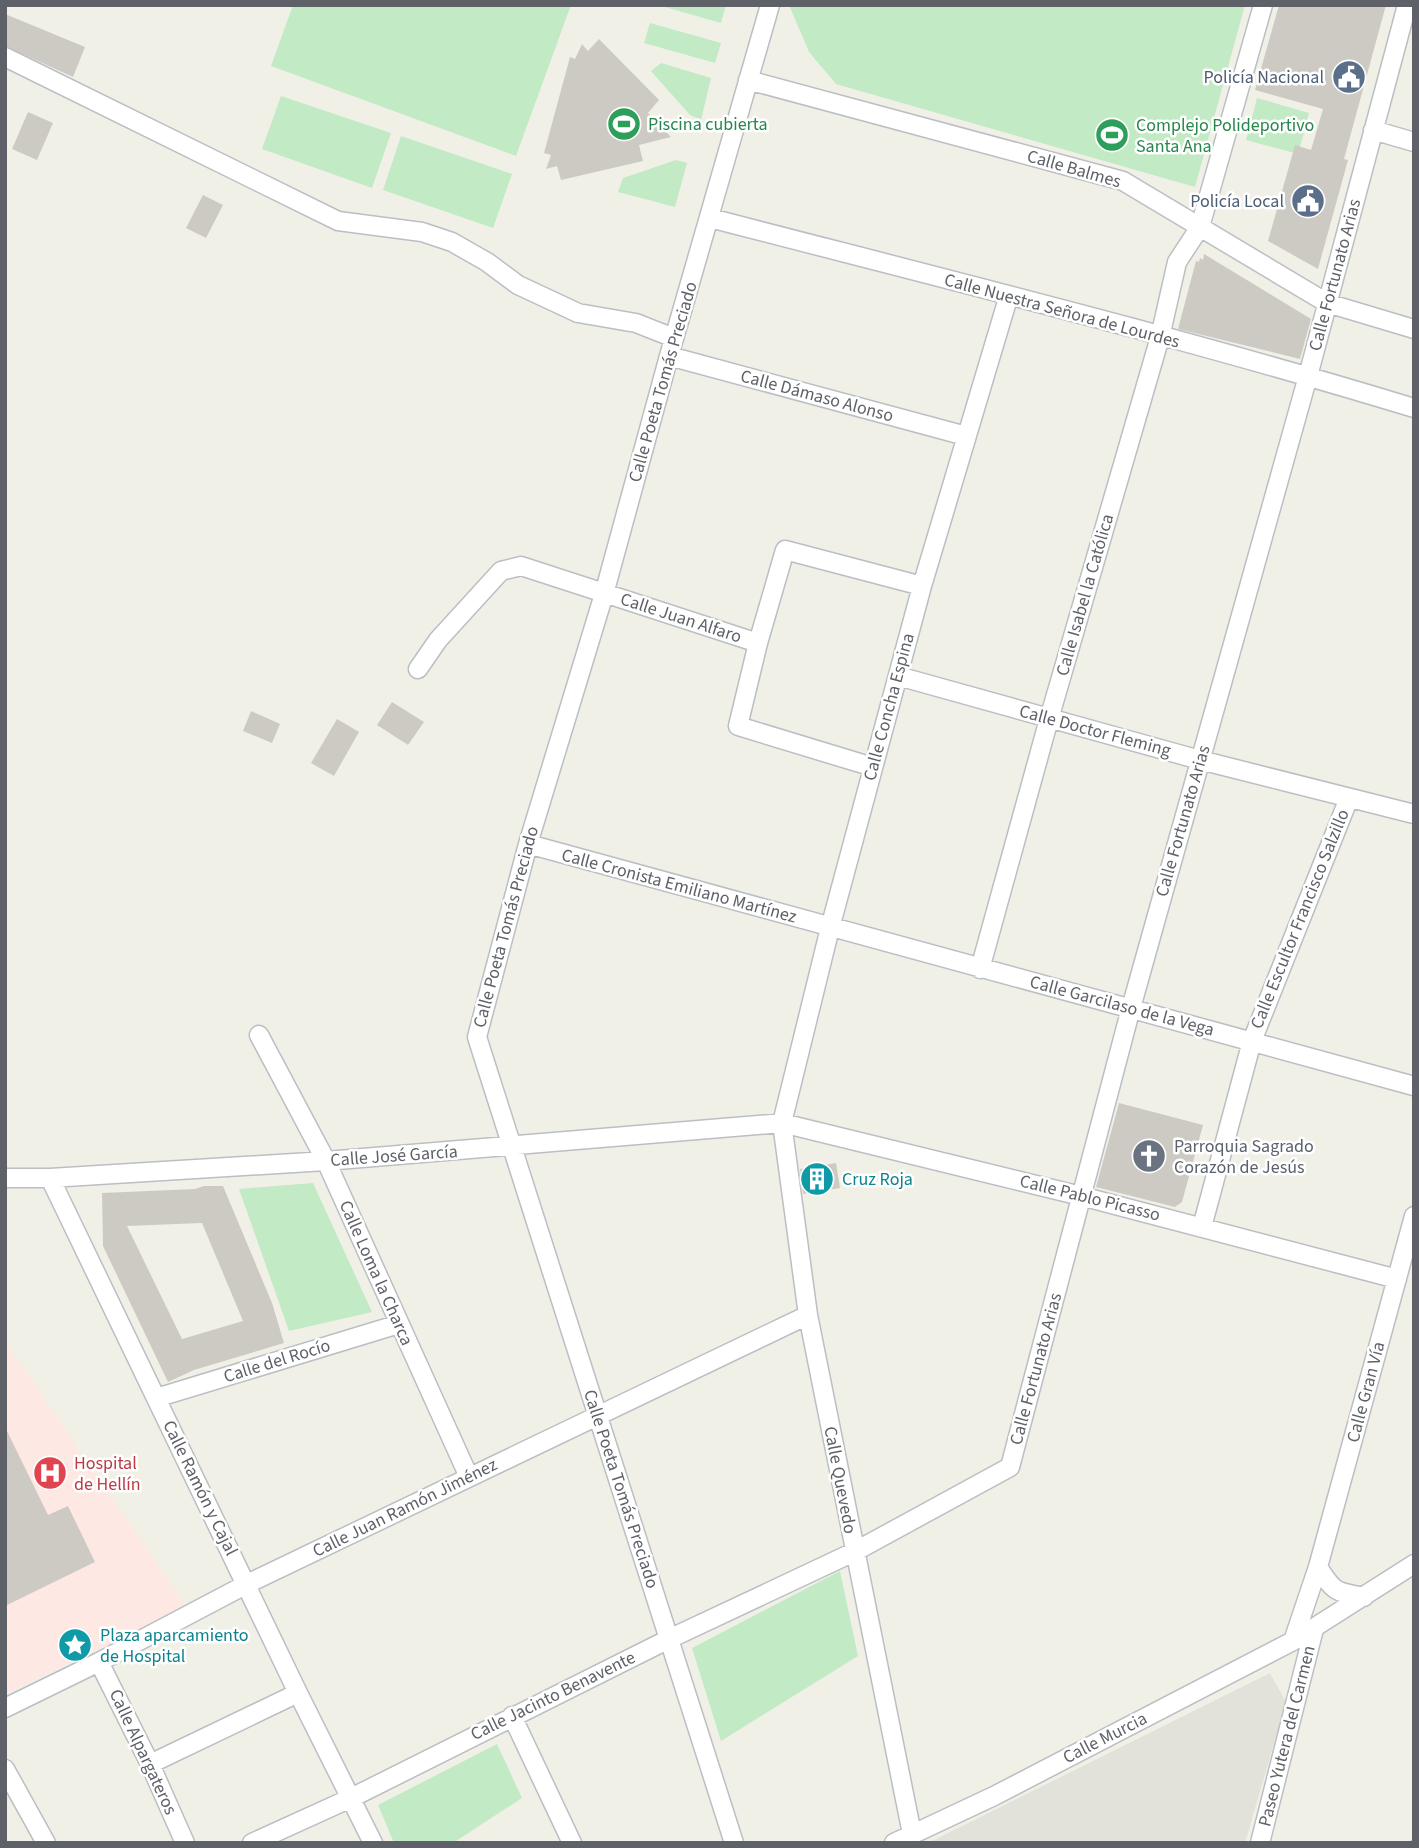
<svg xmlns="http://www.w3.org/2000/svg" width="1419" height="1848" viewBox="0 0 1419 1848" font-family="'Source Sans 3',sans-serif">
<rect width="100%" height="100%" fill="#f1f0e7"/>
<path fill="#e2e2db" d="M1270,1673L1286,1702L1245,1843H928Z"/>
<path fill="#fde8e4" d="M5,1340L185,1605L146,1627L5,1694Z"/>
<path fill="#c2eac5" d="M293,5H571L516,156L271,66Z
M658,5H726L721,23Z
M789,5H1245L1195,187L836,84L809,52Z
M650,23L721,43L715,63L644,43Z
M661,63L711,78L701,120L690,115L651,71Z
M281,96L391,133L372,188L262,149Z
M1257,98L1309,113L1298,154L1246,140Z
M401,136L512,174L493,228L383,190Z
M676,160L687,163L675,207L618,192L623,178Z
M313,1183L372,1312L289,1331L239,1189Z
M840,1571L858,1656L721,1741L692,1648Z
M497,1744L522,1798L453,1843H394L378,1805Z"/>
<path fill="#cdcac4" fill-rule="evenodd" d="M1279,5H1386L1344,159L1348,160L1318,269L1268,241L1295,145L1311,150L1323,109L1255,90Z
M5,14L85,47L73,77L5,46Z
M599,39L659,100L648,113L671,137L639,145L643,161L561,180L557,166L546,169L551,155L544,153L570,57L575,59L582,44L588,51Z
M28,112L53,123L37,160L12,149Z
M203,195L223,205L206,238L186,228Z
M1204,254L1311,319L1300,359L1178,329L1196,261L1199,262L1200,258L1203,260Z
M392,702L424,722L408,745L377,725Z
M251,711L280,724L272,743L243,731Z
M337,719L359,732L334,776L311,763Z
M1119,1103L1203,1125L1182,1202L1175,1207L1096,1187Z
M836,1163L840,1188L803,1194L800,1169Z
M204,1186H223L272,1303L284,1343L194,1370L168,1382L103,1246L102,1193L195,1189ZM202,1223L243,1321L182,1339L127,1226Z
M5,1427L48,1515L68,1506L95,1562L5,1606Z"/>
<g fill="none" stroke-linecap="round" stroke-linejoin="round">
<g stroke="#bbbec3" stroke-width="21">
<path id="minor" d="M5,57L338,221L422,232L452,242L487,262L518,285L578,313L636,323L674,338
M748,80L1123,181L1327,303L1414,329
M1373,130L1414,142
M710,218C945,279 1181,337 1414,408
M669,356L966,436
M418,669L438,640L501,571L521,566L758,643
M898,676L1200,760L1414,814
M873,767L738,726L758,643L785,550L922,586
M528,844L1414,1086
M980,969L1049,719L1160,337L1177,262L1200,227L1263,5
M259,1035L326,1161L469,1477
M5,1178H50L326,1161L782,1123L1081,1196L1397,1279
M50,1178L298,1693L373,1843
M1202,1227L1252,1041L1349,798
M156,1398L399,1324
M1318,1567C1334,1592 1335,1592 1364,1597
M1293,1641L1318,1567L1414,1216
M99,1662L150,1764L185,1843
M5,1708L99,1662L247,1584L808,1315
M512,1716L572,1843
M150,1764L298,1693
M5,1769L46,1843
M912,1834L808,1315L782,1123L830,928L922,586L1009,295
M252,1843L351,1798L669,1639L854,1552L1010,1467L1131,1008L1308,376L1407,5
M734,1843L477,1037L528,844L604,594L669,356L770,5
M894,1843L994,1796L1293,1641L1414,1564
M1260,1843L1314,1629"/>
</g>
<use href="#minor" stroke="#fff" stroke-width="18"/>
<path stroke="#b8b9b9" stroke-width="5" stroke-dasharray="2 9" stroke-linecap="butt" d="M1412,1843L1414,1840"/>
</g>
<defs>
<g id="civic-disc" transform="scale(1.75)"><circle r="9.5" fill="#5c6f8a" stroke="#fff"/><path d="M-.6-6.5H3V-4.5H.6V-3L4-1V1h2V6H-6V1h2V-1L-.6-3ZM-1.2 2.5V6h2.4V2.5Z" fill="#fff"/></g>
<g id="stadium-disc" transform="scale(1.75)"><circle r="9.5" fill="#2e9e5b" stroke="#fff"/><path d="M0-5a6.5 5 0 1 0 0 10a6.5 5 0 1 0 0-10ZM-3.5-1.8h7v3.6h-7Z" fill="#fff"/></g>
<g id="church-disc" transform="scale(1.75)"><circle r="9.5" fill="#6b7280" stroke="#fff"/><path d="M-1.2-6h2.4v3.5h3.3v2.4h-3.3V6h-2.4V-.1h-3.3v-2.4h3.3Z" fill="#fff"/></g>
<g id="building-disc" transform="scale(1.75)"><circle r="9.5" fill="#0f9aa8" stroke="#fff"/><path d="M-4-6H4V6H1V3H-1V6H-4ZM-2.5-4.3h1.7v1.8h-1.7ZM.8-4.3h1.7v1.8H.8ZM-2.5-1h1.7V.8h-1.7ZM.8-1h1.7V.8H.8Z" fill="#fff"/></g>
<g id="hospital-disc" transform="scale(1.75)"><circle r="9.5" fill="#e0444e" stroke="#fff"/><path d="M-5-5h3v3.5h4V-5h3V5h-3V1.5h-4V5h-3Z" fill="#fff"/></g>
<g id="sight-disc" transform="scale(1.75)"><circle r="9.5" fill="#0f9aa8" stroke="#fff"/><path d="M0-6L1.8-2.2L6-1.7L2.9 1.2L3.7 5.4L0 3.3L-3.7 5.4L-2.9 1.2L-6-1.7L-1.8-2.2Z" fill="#fff"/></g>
</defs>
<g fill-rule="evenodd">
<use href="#civic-disc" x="1349" y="77"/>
<use href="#stadium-disc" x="624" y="124"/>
<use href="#stadium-disc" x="1112" y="135"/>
<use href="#civic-disc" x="1308" y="201"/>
<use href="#church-disc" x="1149" y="1156"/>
<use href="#building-disc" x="817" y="1179"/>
<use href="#hospital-disc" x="50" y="1473"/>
<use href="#sight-disc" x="75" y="1645"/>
</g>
<g text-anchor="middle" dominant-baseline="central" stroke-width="5" stroke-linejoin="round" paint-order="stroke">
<g font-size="18" fill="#4e5e75" stroke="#fff" text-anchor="end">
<text x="1324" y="77">Policía Nacional</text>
<text x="1284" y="201">Policía Local</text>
</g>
<g font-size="18" fill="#27864d" stroke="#fff" text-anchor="start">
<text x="648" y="124">Piscina cubierta</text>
<text x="1136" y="125">Complejo Polideportivo<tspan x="1136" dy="21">Santa Ana</tspan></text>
</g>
<g font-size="18" fill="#5e6268" stroke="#fff">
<text transform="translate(1074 169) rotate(16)">Calle Balmes</text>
<text transform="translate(1335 275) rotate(-75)">Calle Fortunato Arias</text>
<text transform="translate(1062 311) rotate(15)">Calle Nuestra Señora de Lourdes</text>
<text transform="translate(663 382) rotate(-74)">Calle Poeta Tomás Preciado</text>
<text transform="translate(817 396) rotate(15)">Calle Dámaso Alonso</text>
<text transform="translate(1085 595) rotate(-74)">Calle Isabel la Católica</text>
<text transform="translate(681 618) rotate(18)">Calle Juan Alfaro</text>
<text transform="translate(889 707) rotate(-75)">Calle Concha Espina</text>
<text transform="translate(1095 731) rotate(15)">Calle Doctor Fleming</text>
<text transform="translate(1183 821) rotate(-74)">Calle Fortunato Arias</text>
<text transform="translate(679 886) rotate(15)">Calle Cronista Emiliano Martínez</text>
<text transform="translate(1300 919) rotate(-68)">Calle Escultor Francisco Salzillo</text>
<text transform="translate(506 927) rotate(-75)">Calle Poeta Tomás Preciado</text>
<text transform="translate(1122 1006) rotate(15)">Calle Garcilaso de la Vega</text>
<text transform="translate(394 1156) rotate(-4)">Calle José García</text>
<text transform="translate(1090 1198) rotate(14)">Calle Pablo Picasso</text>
<text transform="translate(376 1273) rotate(66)">Calle Loma la Charca</text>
<text transform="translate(277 1361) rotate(-17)">Calle del Rocío</text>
<text transform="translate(1036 1369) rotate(-75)">Calle Fortunato Arias</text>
<text transform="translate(1366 1392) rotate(-75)">Calle Gran Vía</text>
<text transform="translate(840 1480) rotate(79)">Calle Quevedo</text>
<text transform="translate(200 1488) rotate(64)">Calle Ramón y Cajal</text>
<text transform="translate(621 1489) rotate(72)">Calle Poeta Tomás Preciado</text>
<text transform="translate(405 1508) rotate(-26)">Calle Juan Ramón Jiménez</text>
<text transform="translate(553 1696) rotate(-26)">Calle Jacinto Benavente</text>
<text transform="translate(1287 1736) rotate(-76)">Paseo Yutera del Carmen</text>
<text transform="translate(1105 1738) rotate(-27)">Calle Murcia</text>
<text transform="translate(143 1752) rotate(65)">Calle Alpargateros</text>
</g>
<g font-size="18" fill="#5b616d" stroke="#fff" text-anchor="start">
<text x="1174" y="1146">Parroquia Sagrado<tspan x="1174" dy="21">Corazón de Jesús</tspan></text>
</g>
<g font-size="18" fill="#0d838f" stroke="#fff" text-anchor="start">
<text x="842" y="1179">Cruz Roja</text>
<text x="100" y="1635">Plaza aparcamiento<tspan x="100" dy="21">de Hospital</tspan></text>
</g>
<g font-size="18" fill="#be3a42" stroke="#fff" text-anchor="start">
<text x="74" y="1463">Hospital<tspan x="74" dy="21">de Hellín</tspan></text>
</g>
</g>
<rect width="1419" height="1848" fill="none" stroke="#5e6268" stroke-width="14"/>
</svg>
